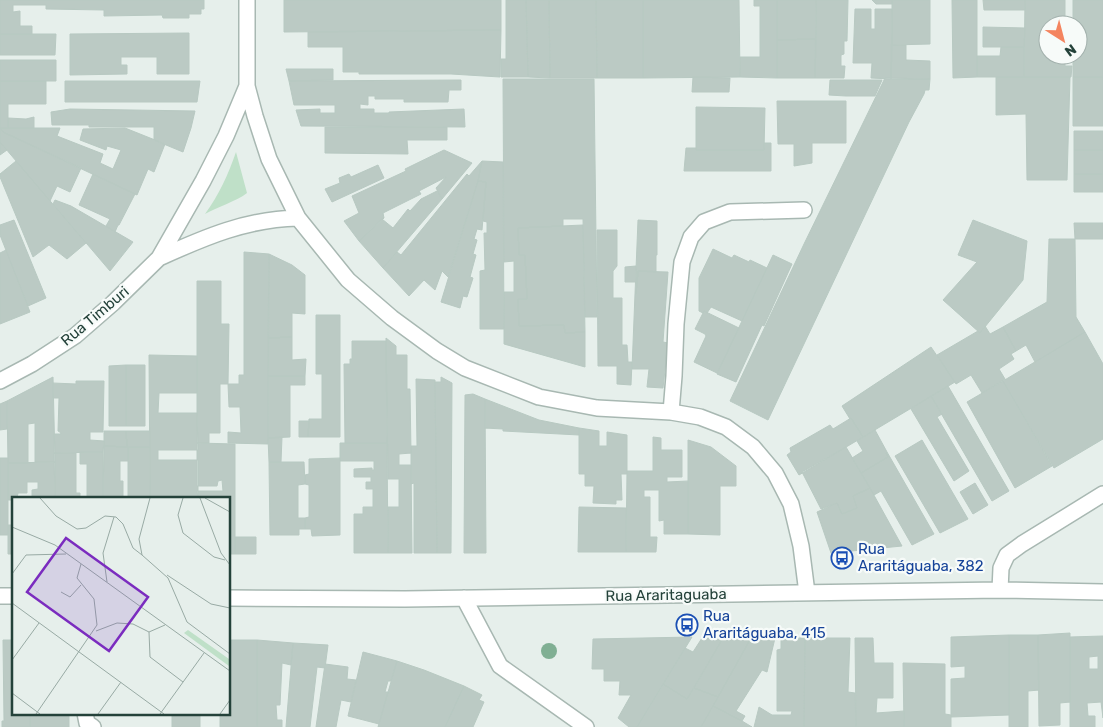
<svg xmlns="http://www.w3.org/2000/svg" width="1103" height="727" viewBox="0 0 1103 727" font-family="Rubik,sans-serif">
<rect width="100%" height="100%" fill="#e6efeb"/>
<path fill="#bfe0c8" d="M236,152L247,193C237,201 217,207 205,214C219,195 228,175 236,152Z"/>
<path fill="#bbcac4" stroke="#b8c9c2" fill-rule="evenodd" d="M0,0H204V9H201V14H189V18H163L162,15L104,16V10L46,9V5H13V12L20,11V26H32V34H0Z
M284,0H501V30L284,32Z
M506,0H526L528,77H501V59H506Z
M526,0H549L550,78L528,77Z
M549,0H596L597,78H550Z
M596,0H643V78H597Z
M643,0H739L740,77L643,78Z
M754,0H777V78L740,77V57H760V6H754Z
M777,0H816V39L777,40Z
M816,0H848L847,41H844V54L841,55V66H845L844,78H815Z
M872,0H892V4H876Z
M892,0H930V44L892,45Z
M952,0H977V77L953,78Z
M983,0H1025V10H984Z
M1025,0H1065V25H1048V55H1065V66H1072L1071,77H1024Z
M1073,0H1103V77H1073V55H1078V25H1073Z
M855,9H871V29H875V9H892L891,79L871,78L872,63H853Z
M983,27L1025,28L1024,47H983Z
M501,30L500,77L451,74H359V72H343V47H308V32Z
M189,33V74H157V57H121V65H127V74L70,75V34Z
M0,34H56L55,55H0Z
M816,39L815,78H777V40Z
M892,45H906V60L930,61V79H891Z
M1001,47H1024V77H977V56H1000Z
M0,60H56V81H0Z
M286,69H333V80L289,81Z
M693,77L730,78L729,92H692Z
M996,77H1070L1067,180H1027L1026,114L996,115Z
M1073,77H1103V126H1073Z
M885,78L930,79L929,90H925L924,94L909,122L768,420L730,401L804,244Z
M503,79H594L597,317H585L583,219H563V226L518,228L519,255H525L527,299H518L519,326L564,325L565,333L585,332V367L504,344V292H514V261L504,262Z
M461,80V90H449L448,102H404V99H375V96H368V105L360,104V109H374V113H389V112L464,109L465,127L301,126L296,110L320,109V113H335V105H294L289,81Z
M830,80H882L875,96H846L829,95Z
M0,81H46V104H8V128H0Z
M65,81H200L197,102H65Z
M777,101H846V143H812V163L794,166V144H778Z
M696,107L765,108L764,150H696Z
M70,109L195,111L191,128L183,152L154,140V127H89V125H52L51,112Z
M34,117V128H8V118L26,119Z
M325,127H447V140H407L408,154L325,153Z
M0,128H60L57,136L103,154L100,163L113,169L121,150L107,146L106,150L80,140L83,129L125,128L165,144L154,172L148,169L137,195L3,132Z
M0,128L3,132L81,168L70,192L57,186L50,201L0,142Z
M1074,131H1103V150H1074Z
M0,142L7,150L0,155Z
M764,143H771V171H684L686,148H696V150H764Z
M444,150L472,163L442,199L436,188L446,177L419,191L421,194L383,213L384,218L359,241L344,221L359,213L352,196L406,171L405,169Z
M1074,150H1103V174H1074Z
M16,161L86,243L67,259L49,245L33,257L0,177V174Z
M482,161L503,162L504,329H480V271L485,270L484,233H487V222L483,221L486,182L478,181Z
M482,161L478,181L448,277L442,271L435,290L424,280L409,296L383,268L397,252L401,255L467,174L469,176Z
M378,165L384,178L332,202L325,189L340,183L339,178L349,174L351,177Z
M93,174L135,194L119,225H118L115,232L106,226L110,219L79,205Z
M1074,174H1103V192H1074Z
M478,181L486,182L482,230L477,229L474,239L477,240L473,254L476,255L470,277L473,278L467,297L463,296L460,308L441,302Z
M437,191L442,199L383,268L359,241L382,219L393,228L408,209L410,211L421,199Z
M55,200L71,206L133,242L110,271L53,204Z
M14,220L46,298L28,306L0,235V225Z
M638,220L657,221V255H656V272L638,271L636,294H635Z
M973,220L1027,241L1023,280L980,333L943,300L977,262L958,255Z
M1074,223H1103V239H1075Z
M583,225L585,332L565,333L564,325L519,326L518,299H527L525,255H519L518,228Z
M597,230H617V266L613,271V298H622V345H627L628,362H632L631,385L617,384V366H598Z
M1049,239H1075L1076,317L1085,332L1035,362L1026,345L1016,351L1003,327L1047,302Z
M713,249L732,258L734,255L749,262L750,260L767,268L742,321L711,307L707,313L704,311L703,313L699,311V278Z
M6,250L30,312L0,324V253Z
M244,252L269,254L268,444L228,443V432L241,433L240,407H229L228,384H239V375H244Z
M269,254L292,265L305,275V314L292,313V337L268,338Z
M773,255L792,264L764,326L762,325L736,382L717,374Z
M636,266V282H625V267Z
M638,271L668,272L663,342L668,343L663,388L647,387L649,369H632L635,294H636Z
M197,281H221V324H229L228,384H220V433H209V443H197Z
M704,311L739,328L717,373L694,362L706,336L705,334L695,329Z
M316,315H340V437H308L309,419H322V374H316Z
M985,326L990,334L1003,327L1016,351L1011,354L1014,359L999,369L1005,379L982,393L971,375L956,384L937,355L978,331L980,333Z
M1085,332L1103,364V439L1054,468L1003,381Z
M292,337V360L306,359L305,376H268V338Z
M386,338L396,346V355H407V389H410L411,453L399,454V465H411L412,553H388V507H399V479H388Z
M352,341H386L387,443H345L344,364H350V359H352Z
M931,347L955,382L863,437L851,418L850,419L842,406Z
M149,355L197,356V393H159L158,413H197L198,450H158V460H198V498H150Z
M126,365H145V426H126Z
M126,365V426H109V366Z
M268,376H305V385H290V437L268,438Z
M53,377L55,462H35V423L28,424V463H8L7,401Z
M441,377L452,383L451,553H437L435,382H441Z
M416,379L435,380L437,553H414V483L411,484V446H417Z
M76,381H104L103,432H90V440L104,441L103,452L54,453V434H61L60,432L58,431L59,398H53V383L76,384Z
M1003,381L1052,466L1015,488L967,402Z
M948,386L1009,491L992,501L931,396Z
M473,394L485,399L486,553H464L465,395Z
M931,396L942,414L937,417L969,471L954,481L911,409Z
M485,399L539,420L579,428V435L503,431V429L485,428Z
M7,401V429L0,430V404Z
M851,418L863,437L799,475L787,455L791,452L790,448L830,425L833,429Z
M299,421H309L308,437H299Z
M579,428L599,431V446H607V432L627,435V474H621L622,500H616V504L593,503L594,486H585V474H579Z
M875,430L887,452L886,453L888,457L861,473L852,458L863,451L857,441Z
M104,431H126L127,447L104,446Z
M126,431H150V447H127Z
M282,437L281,462H269L268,438Z
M653,437L661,438V450H682V477H667V482L688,481V534H664V520L659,521V490H644V497H650V537H657L656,552H626L627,471H653Z
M688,440L711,447L736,466V486H720V535L688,534Z
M922,440L968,519L940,533L895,456Z
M197,443L235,444V554H229V498H198L197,491H223L222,480L218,481L217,486H197Z
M340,443H387L388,553H354V514H363V507H373V489H366V482H371V477H354V469L372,468V470H374V461H340Z
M104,446L128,447V461H120V481H123V498H103Z
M128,447H150V498H128Z
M846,447L870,488L853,496L857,508L842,514L837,503L821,509L802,472Z
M80,452H103V498H87V464H80Z
M887,452L934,534L912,545L881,491L874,495L861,473L888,457L886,453Z
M54,453H76V493H80V498H55Z
M0,458H8V535H0Z
M340,458V535L312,536L311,529H305V518L309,517V485L305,484V475L309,474V459Z
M55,462V498H32V490L38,489V482H27V493H18L17,498H14V500H8V463Z
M269,462H304L305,484L298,485V518H305V529H299V535H270Z
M975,483L988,505L973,514L960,492Z
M870,488L902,546L831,553L817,512L837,503L842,514L857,508L853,496Z
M579,507L626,508V552H578Z
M8,525H14V554H8Z
M235,537H256V554H235Z
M1070,633V702L1060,703V725L1039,726L1038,635Z
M1009,635H1038L1039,690L1028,691V727H1009Z
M1009,635V715L951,717V679L965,678V666L951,667V637Z
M1103,636V718L1101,702L1087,703L1088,716H1095V727H1070V637ZM1098,656V669H1089V657Z
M692,637L637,727H629L618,718L631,695H619L620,681H604V669H592L593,639Z
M702,638H723L687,699L663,684L685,648L693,652Z
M723,638H751L718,697L694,688Z
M751,638H775L767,672L762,670L736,711L745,716L742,721L713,706Z
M781,638H805L804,727H754L759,707L772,715H791L792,711H777V650L781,649Z
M805,638H850L848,692L855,693L856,727H804Z
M855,638H873L874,663H893V698H877L876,713L904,711V727H856Z
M3,640H14V713H30V727H2V721H4Z
M229,640H257V727H220V713H229Z
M257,640L293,643L291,665L282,663L280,705H276L277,720H282V727H257Z
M293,643L328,645L325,668L317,667L310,727H286Z
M363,652L397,661L391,681H388L385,692H388L379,724L348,716Z
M397,661L424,670L464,686L445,727H378Z
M903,663L945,664V714L951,715V727H904Z
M325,664L348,667L347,679L356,680L351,702L341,700L336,727H316Z
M663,684L687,699L694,688L718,697L701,727H637Z
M464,686L482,695L479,700L484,702L473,727H445Z
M713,706L742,721L752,727H701Z
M30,713H69V727H30Z
M172,713H200V727H172Z"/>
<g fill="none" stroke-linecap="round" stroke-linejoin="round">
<g stroke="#a8b8b2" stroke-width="18">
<path id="minor" d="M247,0V86L255,116L269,159L298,218L348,280L392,318L437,351L465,368L539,397L597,408L671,412L700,417L726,427L753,447L775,473L791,504L801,546L807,593
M159,258C205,237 247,219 298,218
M0,381L32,364L75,336L113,303L159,258L203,181L226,136L247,86
M671,412L674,376L676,324L682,262L691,237L704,222L730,212L804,210
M1000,590L1001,568L1007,555L1022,544L1103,494
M0,596H14
M229,598L405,599L1000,590L1103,592
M464,598L500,666L586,727
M85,713L87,723L93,727"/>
</g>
<use href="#minor" stroke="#fff" stroke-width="15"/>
</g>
<circle fill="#80af93" cx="549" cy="651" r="8"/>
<defs>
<g id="bus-ring" transform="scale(1.125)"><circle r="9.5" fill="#f7fbf9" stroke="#1a4fb4" stroke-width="1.5"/><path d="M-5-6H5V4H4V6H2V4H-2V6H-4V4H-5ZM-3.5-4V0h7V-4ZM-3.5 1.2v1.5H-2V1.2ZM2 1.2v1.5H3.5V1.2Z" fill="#1a4fb4"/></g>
</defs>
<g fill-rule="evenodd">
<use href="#bus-ring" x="842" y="558"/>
<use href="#bus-ring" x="687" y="625"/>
</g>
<g text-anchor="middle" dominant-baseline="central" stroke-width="4.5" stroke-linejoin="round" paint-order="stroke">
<g font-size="15" fill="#24423a" stroke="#f7fbf9">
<text transform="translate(95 316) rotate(-40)">Rua Timburi</text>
<text transform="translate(666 595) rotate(-1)">Rua Araritaguaba</text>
</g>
<g font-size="15" fill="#164399" stroke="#f7fbf9" text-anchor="start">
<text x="858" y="549">Rua<tspan x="858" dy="17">Araritáguaba, 382</tspan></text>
<text x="703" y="616">Rua<tspan x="703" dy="17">Araritáguaba, 415</tspan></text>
</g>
</g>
<g transform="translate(12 497)">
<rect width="218" height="218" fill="#e6efeb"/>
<path d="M176,133L217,162V169L172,136Z" fill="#bfe0c8"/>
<path fill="none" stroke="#98aaa4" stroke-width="1" d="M28,1L44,19L65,32L74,31L93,19L104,20L111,27L121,51L130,58M138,1L127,42L130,58L156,81L175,125L218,157M171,1L166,18L171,36L202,60L213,63M188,1L209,56L218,68M193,1L218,15M0,30L43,48L218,174M0,77L14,58L54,57M155,78L199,107L218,111M95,85L91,56L102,20M49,95L58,100L69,88M0,106L152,217M84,134L105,126L121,127L137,135L153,128M137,135L138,160L171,185M0,163L27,126M0,196L28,217M24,217L85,128L82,102L65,81L69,67M86,217L109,185M148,217L192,156M208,217L218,203"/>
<path fill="#7b2cbf" fill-opacity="0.15" stroke="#7b2cbf" stroke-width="2.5" d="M54,41L136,100L97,154L15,95Z"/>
<rect width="218" height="218" fill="none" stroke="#24423a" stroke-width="2.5"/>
</g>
<g transform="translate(1063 40) rotate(144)"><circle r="24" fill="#f7fbf9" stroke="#a3b1ad"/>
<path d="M0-4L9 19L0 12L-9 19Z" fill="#f4845f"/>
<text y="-8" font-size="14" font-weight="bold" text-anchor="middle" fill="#24423a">N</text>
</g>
</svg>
